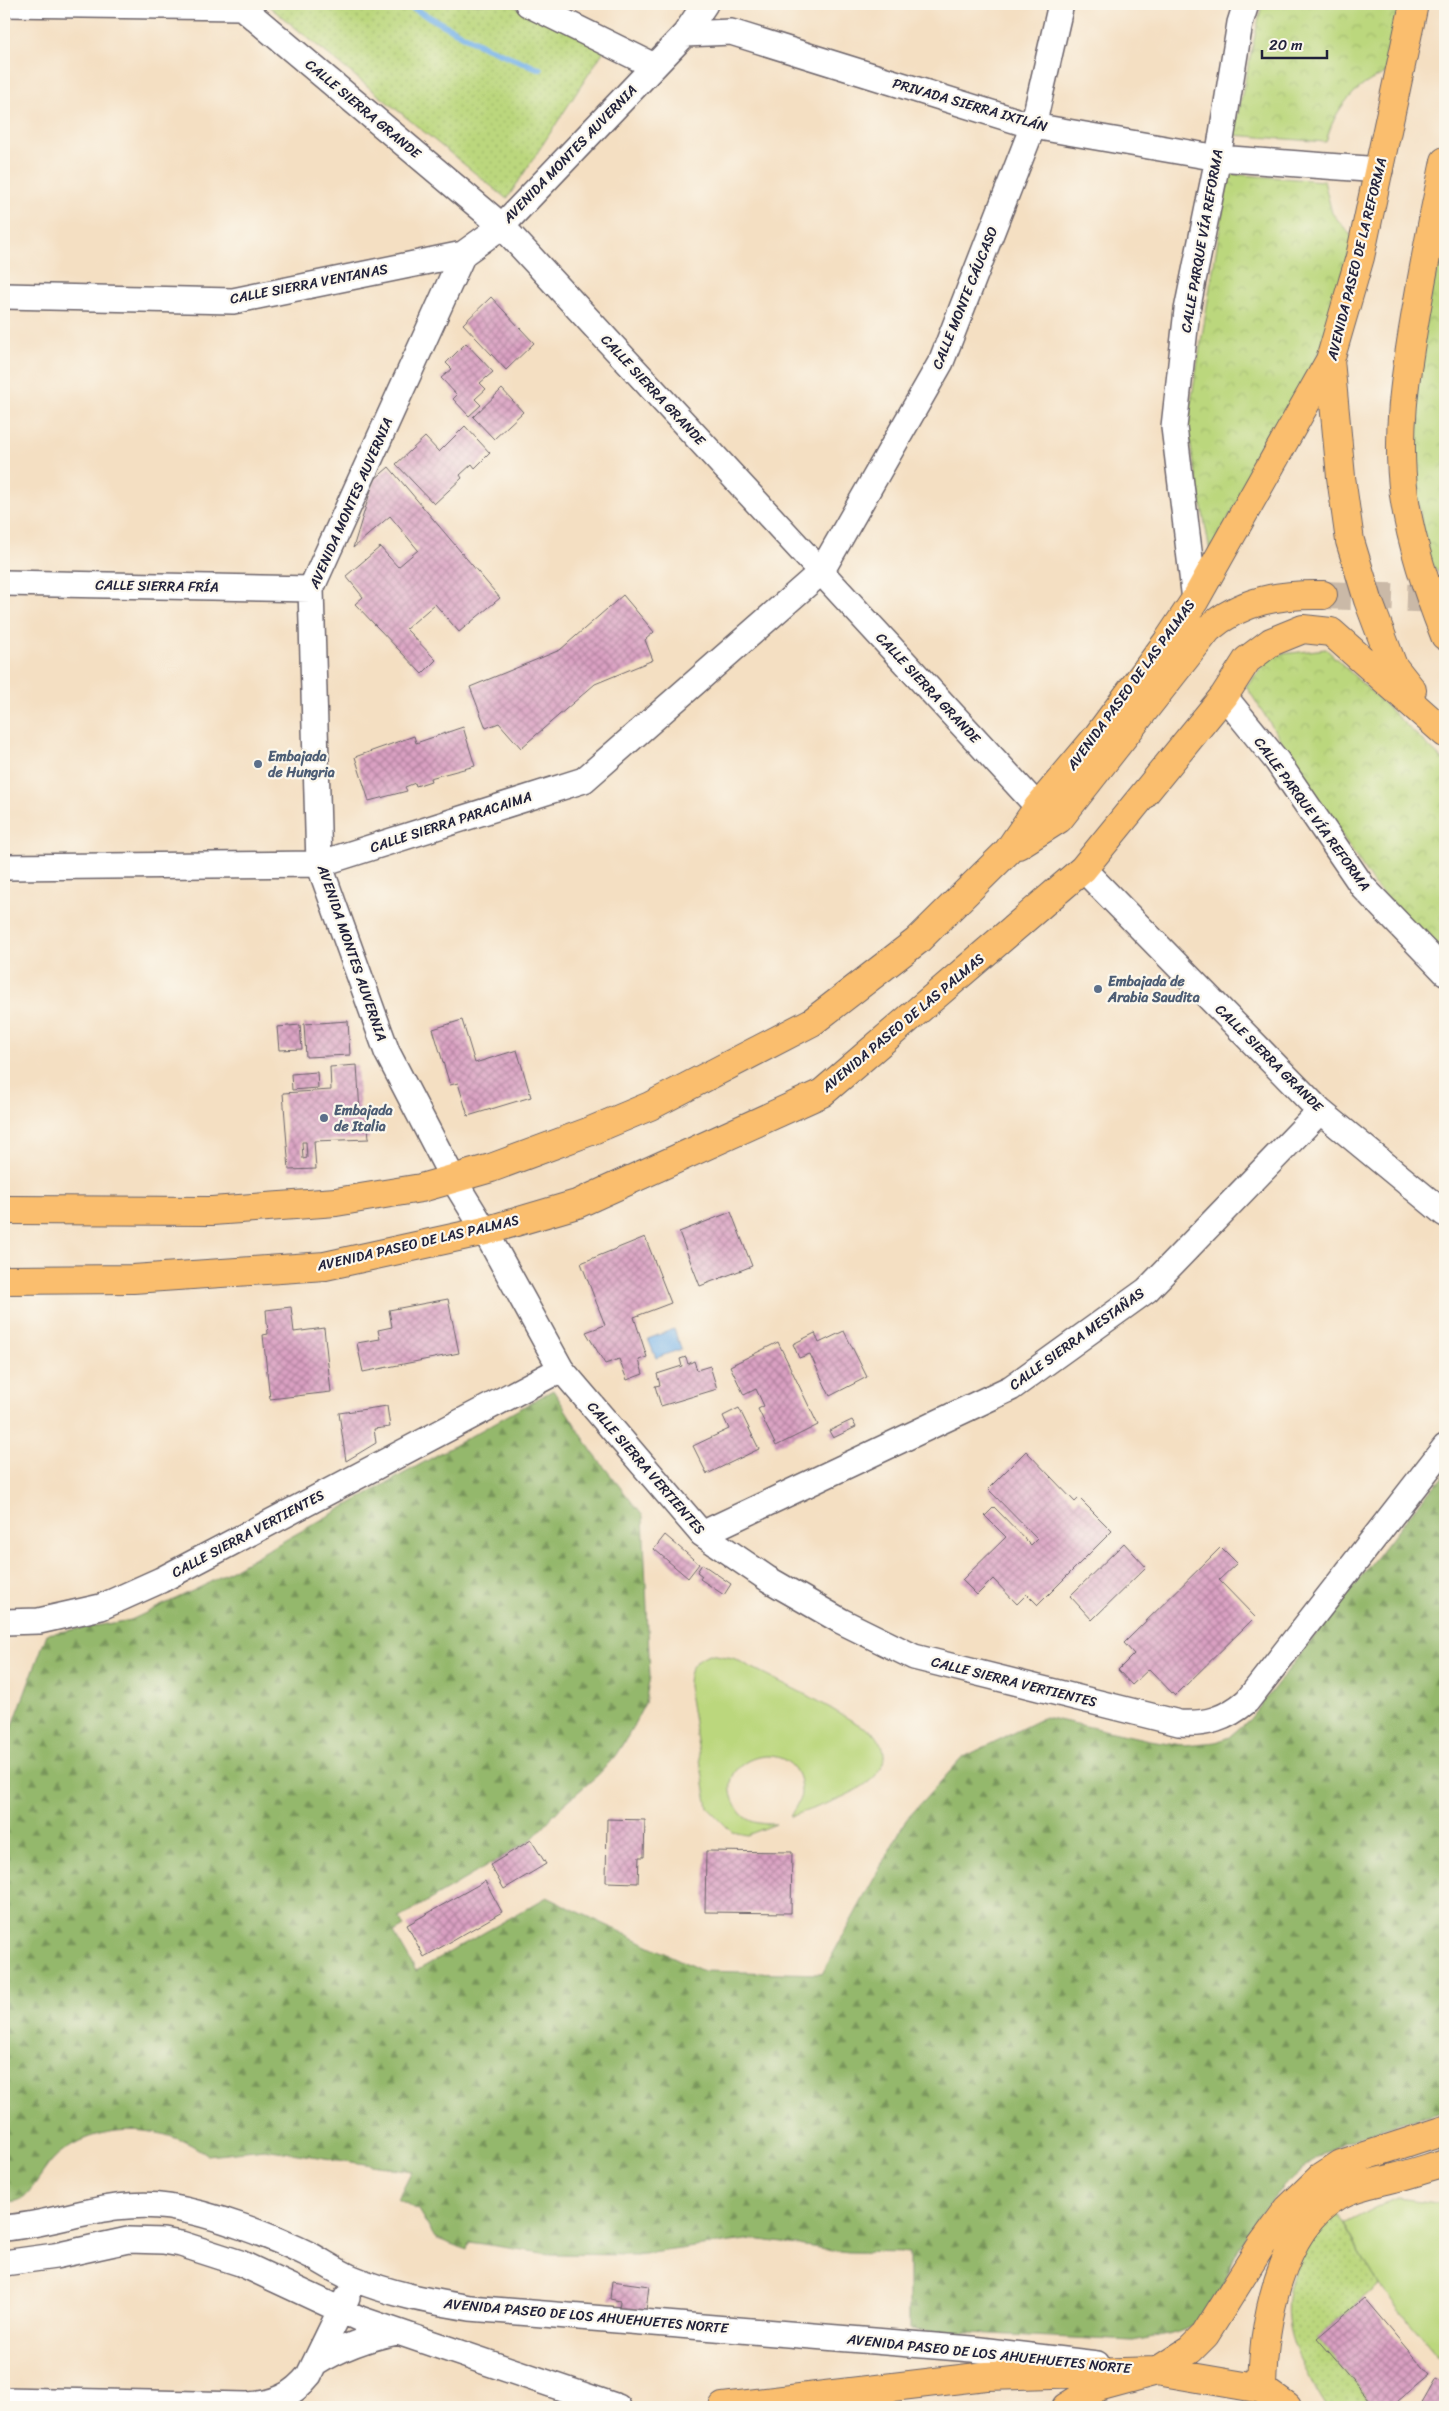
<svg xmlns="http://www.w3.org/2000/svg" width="1449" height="2411" viewBox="0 0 1449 2411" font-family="Sriracha,sans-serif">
<defs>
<pattern id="forest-firs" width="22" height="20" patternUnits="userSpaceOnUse" patternTransform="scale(1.25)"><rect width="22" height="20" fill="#94b86c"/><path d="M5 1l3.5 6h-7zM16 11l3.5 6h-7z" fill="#78955a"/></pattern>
<pattern id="park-crowns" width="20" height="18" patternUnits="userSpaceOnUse" patternTransform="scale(1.25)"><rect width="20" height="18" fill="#bbd77d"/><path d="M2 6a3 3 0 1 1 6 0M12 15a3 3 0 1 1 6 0" fill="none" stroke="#a0b86d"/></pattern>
<pattern id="garden-dots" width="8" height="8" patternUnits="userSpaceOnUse" patternTransform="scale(1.25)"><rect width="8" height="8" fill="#bbd77d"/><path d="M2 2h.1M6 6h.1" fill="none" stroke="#a0b86d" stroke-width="1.8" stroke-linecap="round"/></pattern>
<pattern id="building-cross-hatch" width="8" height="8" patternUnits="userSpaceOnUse" patternTransform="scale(1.25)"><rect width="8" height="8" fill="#daa0c2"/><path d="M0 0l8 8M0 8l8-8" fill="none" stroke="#b0829f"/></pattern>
</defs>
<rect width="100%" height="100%" fill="#fbf7ec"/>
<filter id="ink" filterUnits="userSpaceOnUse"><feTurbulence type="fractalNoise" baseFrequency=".02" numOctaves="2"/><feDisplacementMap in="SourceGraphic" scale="10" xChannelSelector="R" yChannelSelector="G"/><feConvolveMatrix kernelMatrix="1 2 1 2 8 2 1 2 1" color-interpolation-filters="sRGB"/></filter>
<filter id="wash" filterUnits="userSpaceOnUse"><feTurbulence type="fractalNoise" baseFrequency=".0096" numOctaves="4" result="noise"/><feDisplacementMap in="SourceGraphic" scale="20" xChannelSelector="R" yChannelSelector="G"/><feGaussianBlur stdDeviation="1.12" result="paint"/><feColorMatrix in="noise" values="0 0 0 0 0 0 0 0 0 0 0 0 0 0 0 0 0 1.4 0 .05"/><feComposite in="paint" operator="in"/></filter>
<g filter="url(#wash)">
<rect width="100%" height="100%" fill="#f4dfc2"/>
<path fill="#bbd77d" stroke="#6e7c5c" d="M710,1654L733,1658L818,1701L875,1734C913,1782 822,1804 790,1817C793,1810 801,1800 801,1793C802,1732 710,1754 735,1804C744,1823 757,1824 776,1824L747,1835L732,1832L708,1808L688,1686C688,1669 694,1659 710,1654Z
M1397,2197L1445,2203V2357L1437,2355L1379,2285L1344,2224Z"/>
<path fill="url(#forest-firs)" stroke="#5b6d54" d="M553,1390L593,1453L643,1516L650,1677L645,1703L628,1736L615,1756L599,1774L563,1805L531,1840L399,1918L404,1927L394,1933L416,1971L547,1897L703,1971L822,1974L906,1820L962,1758L1045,1717L1149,1740L1183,1745L1216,1742L1229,1737L1250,1719L1413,1510L1445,1474V2111C1402,2124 1347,2135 1311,2162C1280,2185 1252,2221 1235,2256C1227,2273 1217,2308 1201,2319C1182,2334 1157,2336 1133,2341L909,2330V2253L848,2252L753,2239L636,2255L549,2254L469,2242L467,2250L435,2238L418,2210L398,2199L412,2171L264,2149L207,2155C168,2125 105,2121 64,2150C47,2161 39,2182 25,2196C19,2202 11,2203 4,2199V1749L47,1634L131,1620L205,1585Z"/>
<path fill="url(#park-crowns)" stroke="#6e7c5c" d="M1262,4H1401L1386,73C1354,86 1334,109 1326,142L1233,135Z
M1229,174L1324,181L1332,213L1353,238L1320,353L1210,551L1187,426Z
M1445,256V576H1442L1429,562L1410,459L1423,325L1440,258Z
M1326,649L1445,762V954L1374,885L1246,686L1273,655Z"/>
<path fill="url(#garden-dots)" stroke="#6e7c5c" d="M266,4H509L605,49L507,199Z
M1335,2210L1379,2285L1317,2338L1376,2407H1327C1290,2348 1269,2309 1309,2243C1316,2232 1326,2221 1335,2210Z"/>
<path fill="#78b4ea" stroke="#4d6b92" d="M674,1329L681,1349L656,1358L648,1339Z"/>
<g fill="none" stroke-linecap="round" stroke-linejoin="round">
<path stroke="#78b4ea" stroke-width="6" d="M405,4L483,46L540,69"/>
</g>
<g id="blocks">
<path fill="url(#building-cross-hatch)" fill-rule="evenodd" d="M491,297L534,343L506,370L463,324Z
M466,343L493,372L480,383L486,389L475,399L481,405L469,416L453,399L457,395L441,378L452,369L446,363Z
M502,389L523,412L494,439L473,417Z
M465,426L490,453L475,468L472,464L460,475L462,478L434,504L396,464L425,437L439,452Z
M389,467L500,598L459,632L435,604L406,629L436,660L422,674L355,604L363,597L346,576L380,547L398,567L418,550L390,516L353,548L374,480Z
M623,595L654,632L645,640L653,660L595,684L521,748L499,723L486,728L470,687L560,650Z
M463,727L475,766L430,778L431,781L416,786L415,783L405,787L407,791L369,801L355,757L414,736L416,743Z
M462,1020L475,1063L517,1050L531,1097L468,1116L458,1083L450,1085L433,1029Z
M348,1021L350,1055L306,1057L304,1024Z
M300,1025L302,1049L279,1050L277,1027Z
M357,1065L360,1112H367L369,1139L314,1141L316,1169L289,1170L283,1093L331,1090L330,1067ZM302,1142H306L307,1158L303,1159Z
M317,1072L318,1088L292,1090L291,1074Z
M731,1212L752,1266L700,1286L679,1232Z
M645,1237L671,1303L634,1317L647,1357L639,1360L643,1374L627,1380L619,1359L605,1364L586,1332L605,1325L581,1263Z
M448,1299L459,1353L363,1372L357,1343L380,1339L378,1330L392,1327L389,1310Z
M291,1307L294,1332L324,1328L331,1392L270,1399L263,1335L268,1334L266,1310Z
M844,1331L867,1377L830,1396L810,1354L799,1358L793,1344L815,1333L819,1343Z
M778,1342L818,1425L776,1446L758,1409L764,1406L756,1389L744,1395L730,1366Z
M686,1357L688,1364L694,1361L697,1370L710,1366L717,1389L661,1406L655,1386L660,1385L657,1374L682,1366L680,1359Z
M387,1406L390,1427L374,1429L376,1443L346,1461L339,1413Z
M739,1408L759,1449L707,1474L693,1446L729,1429L723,1416Z
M852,1420L856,1427L833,1438L829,1431Z
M1026,1451L1075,1502L1079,1498L1112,1531L1038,1605L1027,1594L1017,1604L993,1579L977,1595L962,1580L1006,1537L985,1516L994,1507L1031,1545L1037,1539L988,1489Z
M665,1535L699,1564L688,1578L654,1549Z
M1124,1543L1146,1567L1092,1620L1070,1596Z
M1221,1547L1237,1563L1219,1580L1255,1617L1175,1696L1149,1669L1132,1685L1118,1670L1134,1654L1124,1643Z
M702,1564L731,1584L724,1595L700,1579L702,1576L697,1572Z
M607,1819L645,1820L644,1857H639L638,1883L606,1882Z
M531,1840L546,1864L504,1889L490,1865Z
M706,1851L792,1852L791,1913L705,1912Z
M485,1881L502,1912L424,1957L407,1925Z
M612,2281L649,2286L646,2311L619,2308L620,2301L610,2299Z
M1364,2298L1429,2375L1391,2407H1376L1317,2338Z
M1435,2379L1445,2384V2407H1419Z"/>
</g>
</g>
<g filter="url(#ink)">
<use href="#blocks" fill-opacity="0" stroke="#6c646a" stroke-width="1"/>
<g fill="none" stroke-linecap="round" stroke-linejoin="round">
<path stroke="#cab9a7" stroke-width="28" stroke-dasharray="28 14" stroke-linecap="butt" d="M1323,595L1445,599"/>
<g stroke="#6c646a" stroke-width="28">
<path id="minor" d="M4,4L242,7
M238,4L502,226L1038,807
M528,4L654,66
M705,4L685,34L502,226L463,254L311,589L319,864L387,1052L453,1179L485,1231L561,1369L702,1534L768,1579L841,1621L914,1657L1179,1723C1206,1725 1226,1719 1247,1701L1445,1447
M685,34L731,32L1033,126L1218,158L1380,170
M4,296L233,301L463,254
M4,583L311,589
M1195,600L1174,427L1187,310L1218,158L1240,23L1246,4
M1224,696L1277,761L1363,887L1445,972
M4,867L319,864L584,780L821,572L941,362L1033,126L1061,4
M1083,869L1320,1111L1445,1214
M702,1534L1011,1388L1147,1290L1320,1111
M4,1622L39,1621L101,1607L161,1580L561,1369
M4,2228C59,2224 112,2198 169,2207C213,2214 272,2236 312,2256C326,2264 338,2272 352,2278C390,2294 429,2301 470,2308L972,2349L1097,2364
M4,2263L55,2256L128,2240L163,2241L181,2244L240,2263L360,2319L618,2407
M316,2363C342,2347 366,2338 397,2332
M4,2400L247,2405C274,2404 292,2396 309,2375L347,2297"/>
</g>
<g stroke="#6c646a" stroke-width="30">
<path id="major" d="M1445,161C1434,213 1424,265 1415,318C1405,377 1396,435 1404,495C1411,544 1427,590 1445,636
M1412,690L1393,666L1368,600L1350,541L1341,477L1330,360L1360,257L1414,4
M1018,845L1059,819L1208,629C1242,600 1280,594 1323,595
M4,1210L212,1211L336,1202L421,1188L491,1168L588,1132L650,1106L812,1022L917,941L1008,851L1038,807L1096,738L1167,642L1195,600L1330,360
M4,1280L133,1279L325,1266L485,1231L577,1204L822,1093L1083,869L1224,696L1247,660L1271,642L1303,629L1331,632L1445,733
M1262,2389C1263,2325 1279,2229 1339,2195C1356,2185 1376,2183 1394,2178C1411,2174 1428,2168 1445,2163
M723,2407L986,2376L1157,2371L1190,2350L1205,2335L1261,2246L1288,2209L1321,2177L1341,2164L1445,2130
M1066,2407L1098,2387L1157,2371L1262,2389L1287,2407"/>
</g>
<use href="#minor" stroke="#fff" stroke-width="25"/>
<use href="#major" stroke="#fabe6e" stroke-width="28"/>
</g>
</g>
<g fill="#5c6f8a" stroke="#fbf7ec" stroke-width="2">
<circle cx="258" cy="764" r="5"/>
<circle cx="1098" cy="989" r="5"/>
<circle cx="324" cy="1118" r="5"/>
</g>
<g text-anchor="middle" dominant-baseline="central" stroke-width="4.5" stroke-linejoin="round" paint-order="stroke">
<g font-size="14" fill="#22223b" stroke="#fbf7ec">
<text transform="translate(970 105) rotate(16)">PRIVADA SIERRA IXTLÁN</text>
<text transform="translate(363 109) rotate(40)">CALLE SIERRA GRANDE</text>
<text transform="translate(570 154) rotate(-46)">AVENIDA MONTES AUVERNIA</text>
<text transform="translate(1202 241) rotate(-80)">CALLE PARQUE VÍA REFORMA</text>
<text transform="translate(1357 259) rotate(-76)">AVENIDA PASEO DE LA REFORMA</text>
<text transform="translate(309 284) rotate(-11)">CALLE SIERRA VENTANAS</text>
<text transform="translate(965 298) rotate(-68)">CALLE MONTE CÁUCASO</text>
<text transform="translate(653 390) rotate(47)">CALLE SIERRA GRANDE</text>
<text transform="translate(351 503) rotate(-66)">AVENIDA MONTES AUVERNIA</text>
<text transform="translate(157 586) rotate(1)">CALLE SIERRA FRÍA</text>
<text transform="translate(1131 685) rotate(-54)">AVENIDA PASEO DE LAS PALMAS</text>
<text transform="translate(928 688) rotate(47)">CALLE SIERRA GRANDE</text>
<text transform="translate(1312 814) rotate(54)">CALLE PARQUE VÍA REFORMA</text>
<text transform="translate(451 822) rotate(-18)">CALLE SIERRA PARACAIMA</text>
<text transform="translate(352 953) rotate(71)">AVENIDA MONTES AUVERNIA</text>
<text transform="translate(903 1023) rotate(-40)">AVENIDA PASEO DE LAS PALMAS</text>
<text transform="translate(1269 1058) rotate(45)">CALLE SIERRA GRANDE</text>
<text transform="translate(418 1243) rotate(-13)">AVENIDA PASEO DE LAS PALMAS</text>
<text transform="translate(1077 1339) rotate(-36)">CALLE SIERRA MESTAÑAS</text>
<text transform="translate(646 1468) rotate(49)">CALLE SIERRA VERTIENTES</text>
<text transform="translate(248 1534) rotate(-28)">CALLE SIERRA VERTIENTES</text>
<text transform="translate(1014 1682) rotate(14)">CALLE SIERRA VERTIENTES</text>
<text transform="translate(586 2316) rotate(5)">AVENIDA PASEO DE LOS AHUEHUETES NORTE</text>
<text transform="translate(989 2354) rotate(6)">AVENIDA PASEO DE LOS AHUEHUETES NORTE</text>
</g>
<g font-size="14" font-weight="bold" fill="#4e5e75" stroke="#fbf7ec" text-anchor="start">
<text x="268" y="756">Embajada<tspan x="268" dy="16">de Hungria</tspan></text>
<text x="1108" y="981">Embajada de<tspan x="1108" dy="16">Arabia Saudita</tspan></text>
<text x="334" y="1110">Embajada<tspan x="334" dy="16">de Italia</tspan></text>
</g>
</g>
<rect width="1449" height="2411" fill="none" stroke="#fbf7ec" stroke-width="20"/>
<path d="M1262 50v8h65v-8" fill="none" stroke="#22223b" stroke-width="2.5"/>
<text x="1269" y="50" font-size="15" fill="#22223b" stroke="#fbf7ec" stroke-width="4" paint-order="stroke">20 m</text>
</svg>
